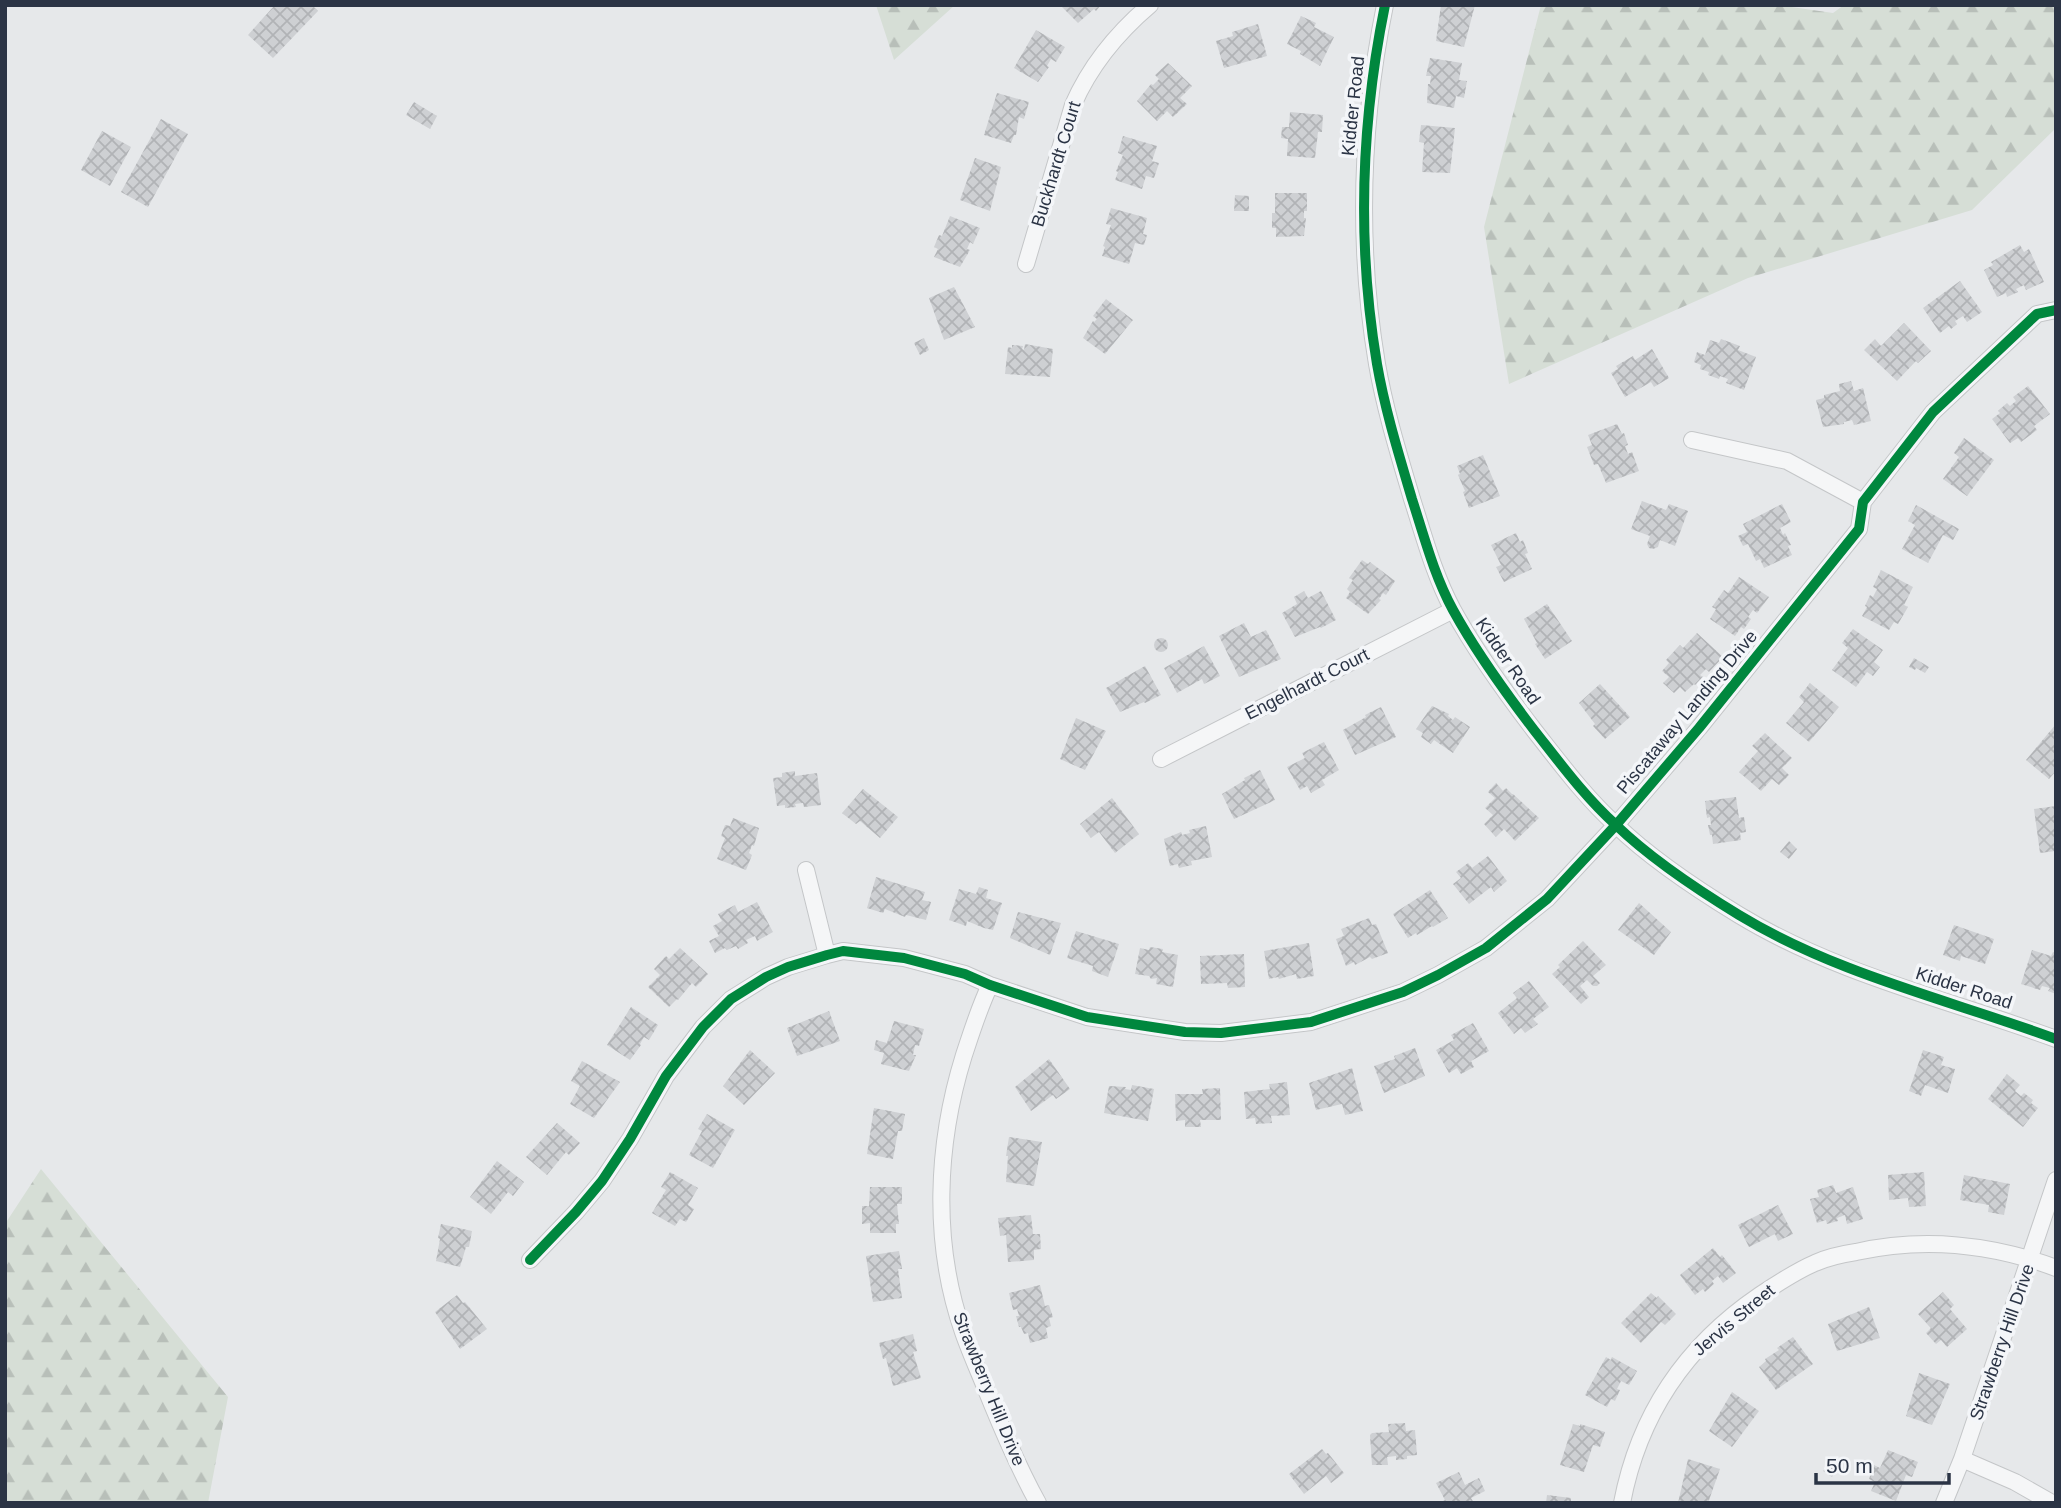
<svg xmlns="http://www.w3.org/2000/svg" width="2061" height="1508" viewBox="0 0 2061 1508" font-family="Arial,sans-serif">
<defs>
<pattern id="forest-firs" width="22" height="20" patternUnits="userSpaceOnUse" patternTransform="scale(1.75)"><rect width="22" height="20" fill="#d6ded6"/><path d="M5 1l3.5 6h-7zM16 11l3.5 6h-7z" fill="#b8bfb9"/></pattern>
<pattern id="building-cross-hatch" width="8" height="8" patternUnits="userSpaceOnUse" patternTransform="scale(1.75)"><rect width="8" height="8" fill="#ced0d3"/><path d="M0 0l8 8M0 8l8-8" fill="none" stroke="#b1b3b6"/></pattern>
</defs>
<rect width="100%" height="100%" fill="#e6e8ea"/>
<path fill="url(#forest-firs)" d="M876,5H955L894,60Z
M1541,5H1778L1833,13L1844,5H2056V128L1972,210L1748,278L1509,384L1484,227Z
M41,1169L228,1397L208,1503H5V1224Z"/>
<path fill="url(#building-cross-hatch)" d="M275,5H312L318,11L273,58L248,35Z
M1060,5H1101L1096,11L1094,9L1078,23Z
M1441,5H1475L1464,47L1436,41Z
M1301,16L1316,23L1314,27L1334,37L1320,66L1300,54L1301,51L1287,44Z
M1258,24L1267,56L1224,68L1216,41L1233,36L1232,32Z
M1036,30L1065,47L1056,62L1051,59L1047,66L1049,67L1038,82L1014,68Z
M1430,58L1462,63L1459,80L1467,81L1464,98L1456,96L1454,108L1427,103L1428,84H1430L1431,76H1426Z
M1168,63L1192,86L1180,98L1187,104L1173,117L1167,111L1157,121L1137,101L1151,84L1153,85L1159,79L1155,75Z
M997,93L1029,102L1024,119L1019,117L1016,135H1014L1011,143L984,135Z
M414,102L437,116L430,129L406,115Z
M1290,112L1323,115L1322,132H1318L1315,158L1287,156L1288,139L1281,138L1282,127H1289Z
M161,119L188,134L148,207L121,192Z
M1421,125L1455,128L1450,173L1422,172L1424,143L1419,142Z
M102,131L131,147L110,186L81,170Z
M1123,136L1157,146L1152,161L1159,163L1154,178L1146,176L1142,189L1115,180L1118,172L1116,171L1123,155L1118,153Z
M975,158L1001,167L990,211L960,200Z
M1275,193H1307V211H1304V218H1306L1304,236L1276,237V228H1272V213H1275Z
M1235,195L1249,196V211H1234Z
M1111,208L1147,218L1143,234L1147,235L1144,245L1135,243L1129,264L1102,256L1105,247L1103,246L1111,225L1106,224Z
M950,216L980,228L973,244L970,242L967,249L970,250L960,267L934,257L938,249L934,247L939,235L942,236Z
M2020,245L2024,252L2029,249L2044,282L2026,290L2024,285L2016,289L2018,292L2007,297L2006,293L1997,297L1984,270L1993,265L1991,262Z
M1960,281L1982,312L1967,322L1963,316L1955,321L1957,324L1951,329L1949,326L1940,333L1923,308Z
M954,287L975,327L944,340L929,298Z
M1106,299L1133,320L1105,354L1083,338L1093,321L1094,322L1097,319L1093,316Z
M1904,323L1931,351L1918,363L1916,361L1897,381L1864,350L1875,339L1881,346Z
M924,338L929,350L920,355L914,343Z
M1721,339L1740,346L1738,350L1756,357L1744,390L1726,383L1728,379L1720,376L1719,379L1708,375L1709,372L1700,369L1701,365L1694,362L1697,352L1705,355L1710,340L1719,343Z
M1025,344L1053,349L1050,377L1005,374L1008,347L1012,348V345L1023,346L1022,349L1024,350Z
M1652,349L1669,378L1654,387L1651,382L1625,397L1611,373L1618,369L1616,366L1633,356L1635,360Z
M1851,381L1854,391L1863,388L1871,421L1854,425L1852,420L1844,422V424L1823,427L1816,400L1824,398V395L1840,391L1839,384Z
M2028,386L2050,414L2034,426L2037,430L2021,442L2018,438L2010,443L1992,419L2000,413L1998,411L2007,403L2010,406L2016,401L2013,397Z
M1617,424L1622,434L1624,433L1628,445L1625,446L1628,454L1632,452L1639,471L1606,483L1598,464L1594,465L1587,447L1592,445L1588,435Z
M1964,438L1994,460L1967,496L1943,479L1959,457L1954,453Z
M1483,455L1500,496L1469,508L1463,492L1465,491L1458,475L1460,474L1457,466Z
M1642,501L1666,510L1669,504L1688,511L1675,546L1660,540L1658,547L1653,549L1649,548L1647,544L1650,536L1631,529Z
M1782,504L1791,522L1780,528L1783,535L1785,533L1791,545L1788,546L1792,555L1764,568L1760,559L1756,561L1748,544L1743,546L1738,536L1747,532L1743,524Z
M1916,505L1959,529L1953,540L1943,535L1928,563L1902,549L1915,525L1908,521Z
M1516,533L1520,542L1523,540L1528,553L1525,554L1532,569L1504,582L1496,567L1501,565L1491,545Z
M1362,560L1368,564L1370,562L1395,581L1386,595L1383,593L1379,599L1381,600L1368,614L1346,598L1350,592L1347,589L1353,580L1349,578Z
M1881,570L1913,587L1904,605L1908,607L1898,624L1894,622L1889,630L1862,616L1867,607L1865,606L1870,595L1873,597L1877,589L1873,587Z
M1739,577L1769,597L1757,613L1753,610L1748,617L1751,619L1744,629L1741,627L1735,636L1710,619L1716,609L1712,607L1724,590L1728,593Z
M1304,591L1308,598L1321,591L1336,620L1321,628L1320,627L1295,637L1282,613L1297,604L1294,597Z
M1547,604L1572,641L1545,659L1535,644L1537,643L1524,619Z
M1244,623L1251,637L1266,630L1281,659L1239,677L1219,636Z
M1853,629L1883,650L1874,662L1880,667L1873,676L1867,672L1856,687L1832,670L1848,648L1842,643Z
M1697,633L1723,657L1709,672L1706,669L1700,675L1703,677L1695,685L1694,684L1685,692L1680,687L1674,693L1663,683L1669,677L1662,671L1669,663L1666,660L1680,645L1683,648Z
M1154 645a7 7 0 1 1 14 0a7 7 0 1 1-14 0Z
M1204,646L1220,676L1204,684L1202,679L1177,693L1164,668Z
M1914,658L1929,667L1925,673L1916,668L1915,670L1909,667Z
M1145,666L1161,695L1145,703L1144,702L1120,712L1106,688Z
M1810,683L1839,707L1809,742L1786,723L1804,702L1799,697Z
M1600,684L1630,717L1605,739L1593,726L1595,724L1579,703Z
M1432,706L1449,714L1448,716L1453,720L1455,717L1470,727L1453,753L1434,740L1431,744L1421,737L1423,733L1416,729Z
M1381,707L1396,737L1355,755L1343,730L1366,717L1365,715Z
M1076,718L1106,731L1085,770L1060,759Z
M2056,724V771L2049,779L2026,760Z
M1765,733L1792,758L1782,768L1789,775L1779,785L1772,779L1761,791L1739,772L1758,751L1752,746Z
M1324,742L1339,770L1322,780L1325,785L1311,793L1307,786L1300,790L1287,767L1305,758L1302,753Z
M1260,770L1275,800L1234,819L1222,794L1245,780L1244,778Z
M795,771V776L817,773L821,805L804,807L803,803L795,804L796,807L785,808V805L777,806L773,778L782,777V773Z
M1496,783L1503,791L1506,788L1512,794H1513L1539,818L1515,841L1504,829L1496,837L1484,824L1493,815L1485,808L1495,798L1488,792Z
M863,789L898,817L880,838L860,821L856,824L842,813Z
M1736,797L1739,818L1744,817L1746,832L1740,833L1741,840L1713,844L1712,835H1710L1708,825H1711L1710,817L1707,818L1705,801Z
M1112,798L1139,834L1115,853L1099,832L1091,838L1080,824Z
M2056,806V851L2040,853L2034,809Z
M733,818L759,828L754,846L752,845L749,853L752,855L746,870L717,859L725,838L721,836L725,825L730,826Z
M1206,826L1212,857L1191,861L1192,865L1179,868L1178,864L1170,866L1164,839L1181,832L1182,835L1190,833L1189,830Z
M1789,841L1797,849L1789,859L1780,852Z
M1488,856L1507,881L1494,892L1491,887L1469,904L1453,884L1461,878L1456,872L1468,863L1472,868Z
M876,877L925,892L922,900L931,902L926,920L906,915L905,917L885,909L883,913L867,908Z
M979,887L988,890L986,898L1002,903L993,930L984,928L967,921L966,926L949,920L959,889L976,894Z
M1430,890L1448,918L1433,927L1432,926L1417,935L1416,933L1408,938L1393,914Z
M757,902L773,932L757,941L755,936L746,940L748,943L738,949L736,946L727,950L725,948L715,953L709,941L719,936L713,926L722,921L718,914L735,905L738,912Z
M1639,903L1671,932L1654,955L1618,930Z
M1018,912L1061,923L1050,955L1010,938Z
M1369,918L1372,925L1376,924L1388,953L1372,959L1370,957L1355,965L1354,962L1346,966L1336,939L1344,936L1341,929Z
M1954,925L1994,939L1985,964L1961,956L1960,961L1943,955Z
M1076,931L1119,944L1108,977L1092,971L1093,966L1067,958Z
M1583,941L1606,965L1593,976L1600,983L1597,986H1593L1587,980L1580,986L1589,997L1581,1004L1552,974L1560,967L1558,965Z
M1309,943L1314,976L1297,979L1296,974L1279,979L1278,977L1269,979L1264,951Z
M1150,947L1163,949L1162,952L1178,955L1173,987L1156,984L1157,978L1151,979L1149,976L1135,974L1140,948L1149,950Z
M680,948L708,974L696,987L692,983L678,1000L677,999L669,1007L648,987L660,975L654,969L666,956L669,959Z
M2032,950L2051,956L2053,952L2056,953V994L2048,991L2050,988L2042,986L2040,990L2021,984Z
M1244,954L1245,987L1228,988L1227,983L1201,984L1200,956Z
M1529,981L1549,1007L1533,1019L1538,1024L1525,1033L1521,1028L1514,1034L1498,1013L1517,998L1513,993Z
M631,1007L658,1025L649,1040L644,1037L640,1044L641,1045L630,1060L607,1045Z
M829,1011L840,1041L797,1056L787,1028Z
M894,1021L924,1029L919,1046L915,1045L913,1055H916L909,1071L881,1064L884,1053L874,1050L876,1040L887,1043Z
M1473,1023L1489,1051L1471,1061L1474,1067L1461,1074L1457,1068L1449,1073L1436,1050L1454,1040L1451,1035Z
M1415,1048L1425,1076L1384,1093L1374,1066L1395,1059L1394,1056Z
M750,1050L775,1073L744,1105L723,1086Z
M1923,1050L1944,1057L1941,1065L1955,1069L1948,1093L1925,1085L1921,1096L1909,1091Z
M1049,1059L1070,1089L1056,1099L1053,1095L1031,1111L1015,1087Z
M582,1061L620,1082L594,1118L570,1104L580,1086L571,1081Z
M1352,1068L1363,1111L1345,1115L1342,1104L1316,1110L1309,1083Z
M2007,1074L2020,1085L2015,1091L2021,1096L2024,1093L2033,1100L2031,1103L2038,1108L2023,1127L1988,1099Z
M1287,1082L1290,1115L1271,1116L1272,1123L1256,1124L1255,1118L1246,1119L1244,1092L1270,1089L1269,1084Z
M1132,1085L1154,1089L1148,1121L1104,1113L1109,1086L1126,1087L1125,1089L1131,1090Z
M1220,1088L1221,1120H1200L1201,1127H1185V1120L1176,1121L1175,1094H1203L1202,1089Z
M874,1108L905,1114L902,1131H898L893,1159L867,1154Z
M707,1114L735,1130L713,1168L689,1155L702,1131L698,1129Z
M557,1123L580,1143L569,1155L566,1152L547,1175L526,1157Z
M1009,1137L1042,1142L1034,1186L1006,1182L1008,1156H1006Z
M497,1161L524,1182L513,1196L508,1192L491,1214L470,1197Z
M670,1172L698,1188L688,1205L694,1209L686,1222L680,1219L675,1226L652,1213L666,1190L661,1187Z
M1924,1172L1926,1206L1909,1207L1908,1198L1889,1200L1888,1175Z
M1964,1175L2010,1184L2004,1215L1988,1212L1989,1205L1960,1200Z
M1833,1185L1836,1193L1853,1187L1863,1219L1847,1224L1845,1215L1837,1218L1838,1221L1827,1224L1826,1220L1817,1223L1810,1199L1819,1197L1817,1190Z
M870,1187H902V1204H897L899,1224H896V1233H870V1223L862,1224V1206H869Z
M1778,1205L1793,1234L1778,1241L1775,1234L1749,1247L1738,1225Z
M1031,1215L1033,1234H1040L1041,1249L1034,1250V1260L1008,1262L1006,1235L1000,1236L998,1218Z
M441,1224L472,1231L469,1247H466L460,1267L436,1261L440,1239L438,1238Z
M1713,1248L1720,1257L1722,1255L1736,1273L1723,1283L1718,1276L1712,1281L1714,1284L1705,1292L1703,1289L1695,1295L1680,1275Z
M899,1251L902,1269H898L902,1298L873,1302L866,1256Z
M1040,1285L1045,1306L1049,1305L1053,1317L1049,1318L1051,1326L1046,1328L1048,1338L1030,1343L1028,1333L1024,1334L1021,1327H1019L1016,1316H1019L1017,1309L1013,1310L1009,1293Z
M1943,1292L1954,1305L1950,1309L1967,1329L1947,1347L1941,1340L1936,1344L1926,1333L1931,1328L1918,1314Z
M1651,1293L1657,1298L1658,1296L1676,1314L1665,1325L1661,1322L1641,1343L1621,1323Z
M457,1295L463,1303L465,1302L487,1329L460,1349L435,1312Z
M1869,1307L1880,1338L1837,1351L1828,1324Z
M913,1334L917,1351L913,1352L921,1378L893,1386L886,1358L883,1359L879,1343Z
M1793,1337L1813,1364L1776,1390L1759,1367L1766,1361L1765,1359L1779,1350L1777,1348Z
M1606,1357L1611,1360L1612,1357L1637,1371L1629,1385L1621,1381L1617,1389L1620,1390L1615,1401L1611,1399L1607,1407L1585,1395Z
M1919,1373L1950,1384L1932,1425L1906,1416Z
M1732,1392L1759,1411L1732,1447L1709,1431Z
M1405,1423L1406,1431L1415,1430L1417,1455L1407,1456V1459L1396,1460V1456L1387,1457L1388,1465H1372L1370,1435L1372,1433L1389,1432L1388,1424Z
M1573,1424L1580,1426V1424L1605,1432L1600,1447L1593,1445L1584,1472L1560,1465Z
M1322,1449L1326,1454L1328,1453L1344,1473L1331,1483L1326,1476L1304,1494L1289,1474Z
M1888,1450L1918,1462L1912,1477L1906,1475L1896,1501L1871,1491L1875,1482L1869,1479L1874,1465L1880,1468Z
M1688,1459L1720,1469L1708,1503H1678Z
M1831,1460L1839,1466L1832,1477L1823,1471Z
M1459,1472L1465,1485L1479,1478L1485,1491L1471,1498L1474,1503H1439L1445,1500L1436,1483Z
M1547,1495L1571,1498V1503H1546Z"/>
<g fill="none" stroke-linecap="round" stroke-linejoin="round">
<g stroke="#c4c6c8" stroke-width="18">
<path id="street" d="M1385,5C1361,123 1357,245 1377,364C1385,410 1399,455 1412,499C1424,536 1434,575 1453,610C1476,652 1505,692 1534,730C1560,763 1585,797 1616,825C1651,859 1698,890 1739,915C1836,974 1950,1000 2056,1039
M1026,264L1073,105C1090,66 1117,33 1150,5
M1692,440L1787,461L1863,502
M1161,759L1453,610
M806,870L827,955
M990,985C979,1008 972,1031 964,1055C936,1145 932,1243 963,1332C970,1352 979,1372 987,1392C1002,1429 1018,1467 1038,1503
M530,1260L576,1212L602,1181L630,1139L666,1076L703,1027L731,999L766,977L788,967L827,955L843,951L904,958L965,974L990,985L1087,1017L1185,1032L1221,1033L1311,1022L1403,992L1438,975L1486,948L1547,899L1616,825L1699,728L1859,529L1863,502L1933,412L2037,314L2056,310
M1962,1459L2015,1482L2052,1503
M1622,1503C1639,1414 1685,1346 1760,1295C1778,1283 1796,1271 1815,1263C1828,1257 1843,1254 1856,1252C1923,1237 1992,1244 2056,1268
M1944,1503L1962,1459L2056,1180"/>
</g>
<use href="#street" stroke="#f5f6f7" stroke-width="16"/>
<g stroke="#f4f6f9" stroke-width="15">
<path id="cycleway" d="M1385,5C1361,123 1357,245 1377,364C1385,410 1399,455 1412,499C1424,536 1434,575 1453,610C1476,652 1505,692 1534,730C1560,763 1585,797 1616,825C1651,859 1698,890 1739,915C1836,974 1950,1000 2056,1039
M530,1260L576,1212L602,1181L630,1139L666,1076L703,1027L731,999L766,977L788,967L827,955L843,951L904,958L965,974L990,985L1087,1017L1185,1032L1221,1033L1311,1022L1403,992L1438,975L1486,948L1547,899L1616,825L1699,728L1859,529L1863,502L1933,412L2037,314L2056,310"/>
</g>
<use href="#cycleway" stroke="#00873e" stroke-width="10"/>
</g>
<g text-anchor="middle" dominant-baseline="central" stroke-width="7" stroke-linejoin="round" paint-order="stroke">
<g font-size="18" fill="#2b3445" stroke="#f4f6f9">
<text transform="translate(1353 106) rotate(-84)">Kidder Road</text>
<text transform="translate(1056 164) rotate(-73)">Buckhardt Court</text>
<text transform="translate(1508 661) rotate(56)">Kidder Road</text>
<text transform="translate(1307 684) rotate(-27)">Engelhardt Court</text>
<text transform="translate(1687 712) rotate(-50)">Piscataway Landing Drive</text>
<text transform="translate(1964 988) rotate(18)">Kidder Road</text>
<text transform="translate(1734 1320) rotate(-40)">Jervis Street</text>
<text transform="translate(2002 1342) rotate(-71)">Strawberry Hill Drive</text>
<text transform="translate(989 1389) rotate(68)">Strawberry Hill Drive</text>
</g>
</g>
<rect width="2061" height="1508" fill="none" stroke="#2b3445" stroke-width="14"/>
<path d="M1816 1473v10h133v-10" fill="none" stroke="#2b3445" stroke-width="3.5"/>
<text x="1826" y="1473" font-size="21" fill="#2b3445" stroke="#f4f6f9" stroke-width="5" paint-order="stroke">50 m</text>
</svg>
